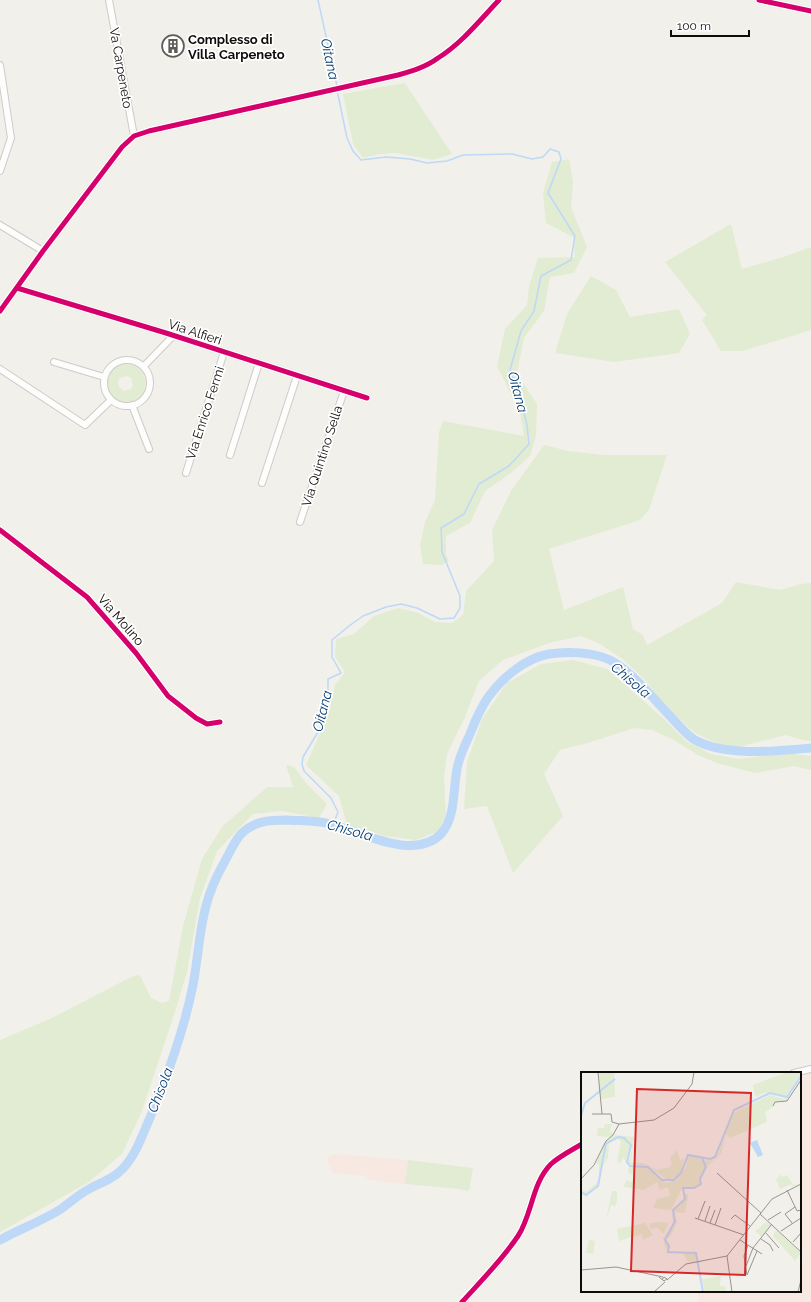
<svg xmlns="http://www.w3.org/2000/svg" width="811" height="1302" viewBox="0 0 811 1302" font-family="Raleway,sans-serif">
<rect width="100%" height="100%" fill="#f2f0ea"/>
<path fill="#f7e8e2" d="M811,1073V1302H698V1291H800V1264L803,1263L800,1212V1076Z
M336,1154L408,1160L405,1184L369,1180L365,1176L333,1173L327,1160L329,1156Z"/>
<path fill="#e2ecd2" fill-rule="evenodd" d="M405,83L452,154L433,160L396,153L379,154L363,158L353,144L343,94Z
M569,159L573,182L571,207L587,247L574,273L550,277L544,311L524,338L517,374L537,404L536,437L530,456L511,473L485,491L470,523L446,536V555L449,561L442,565L423,564L420,545L425,522L435,500L439,432L443,421L524,436L520,412L497,366L505,329L527,305L529,286L538,258L575,257L573,237L546,223L543,193L552,162Z
M731,224L742,269L783,257L811,247V330L743,351H721L702,320L707,315L665,262Z
M591,276L616,290L630,317L679,309L690,334L679,353L614,362L555,353L567,314Z
M123,364C150,362 154,399 128,402C104,405 99,371 123,364ZM127,376L131,378L133,385L131,389L124,391L119,387L118,382L120,378Z
M544,445L568,451L603,455H667L649,510L640,520L549,549L564,610L623,587L633,629L643,635L647,645L722,603L736,582L780,590L801,584L811,583V741L802,740L786,735L738,747L723,746L695,733L663,704L646,681L624,660L600,644L581,636L549,643L503,660L479,681L465,717L447,754L444,777L446,814L439,831L416,840L385,836L347,825L339,796L306,765L329,713L335,685L345,672L335,657L336,639L354,634L374,616L398,608L418,613L435,622L452,623L463,615L466,591L494,561L492,530L511,491Z
M573,660L607,669L664,719L686,741L711,754L739,759L784,753L811,756V770L794,766L755,773L717,763L698,755L672,739L652,730L634,728L588,743L560,750L544,774L563,816L513,873L487,806L464,809L467,762L482,719L507,683L541,664Z
M286,765L294,767L306,783L327,804L319,818L282,811L253,814L217,851L200,898L187,972L173,1018L142,1111L122,1154L89,1182L0,1232V1040L52,1018L131,977L138,975L141,977L151,998L162,1003L169,1001L183,926L202,859L222,827L267,787H293Z
M408,1160L473,1168L469,1191L459,1189L405,1184Z"/>
<g fill="none" stroke-linecap="round" stroke-linejoin="round">
<path stroke="#bed8f7" stroke-width="1.5" d="M318,0L337,86
M333,825L338,812L331,798L304,771L302,764L303,757L321,727L328,696V679L341,673L332,657V640L349,626L363,616L386,607L401,604L417,608L440,619L454,618L460,608V596L442,552L441,528L464,514L479,484L509,466L529,444L527,425L520,397L510,370L521,331L534,311L541,276L571,260L575,236L548,193L561,159L559,152L550,149L543,157L532,159L512,154L463,155L447,161L427,163L410,159L386,157L361,160L353,151L347,138L337,90"/>
<path stroke="#bed8f7" stroke-width="9" d="M0,1240C20,1229 42,1221 61,1209C71,1202 80,1193 91,1188C100,1183 110,1180 118,1173C134,1160 141,1138 149,1120C167,1077 184,1031 193,985C198,959 199,932 206,906C210,890 217,875 225,861C230,852 234,842 241,834C254,821 269,820 287,820C301,821 316,820 330,824C360,831 413,862 441,834C456,817 453,789 457,769C459,757 465,745 470,734C475,721 481,707 489,696C503,677 526,658 549,654C567,651 593,652 610,660C630,670 653,698 669,715C677,723 685,734 695,740C726,757 777,751 811,748"/>
<g stroke="#cdcbc7" stroke-width="8">
<path id="minor" d="M109,0L134,136
M759,0L811,11
M0,65L11,138L0,171
M0,225L43,251
M17,288L166,333L367,398
M0,311L43,251L122,147L134,136L149,131L398,75C412,71 426,67 438,58C462,43 480,20 499,0
M104 383a23 23 0 1 1 46 0a23 23 0 1 1-46 0Z
M54,362L104,377
M144,366L173,336
M0,369L85,425L111,400
M132,405L149,449
M230,455L259,363
M186,473L224,352
M262,483L297,376
M300,522L344,391
M0,530L87,597L136,653L168,696L196,718L207,724L220,722
M794,1073L811,1069
M462,1302C481,1281 502,1260 518,1236C532,1215 532,1183 551,1164C560,1156 572,1150 582,1144"/>
</g>
<use href="#minor" stroke="#fdfdfc" stroke-width="6"/>
<g stroke="#fff" stroke-width="8">
<path id="cycleway" d="M759,0L811,11
M17,288L166,333L367,398
M0,311L43,251L122,147L134,136L149,131L398,75C412,71 426,67 438,58C462,43 480,20 499,0
M0,530L87,597L136,653L168,696L196,718L207,724L220,722
M462,1302C481,1281 502,1260 518,1236C532,1215 532,1183 551,1164C560,1156 572,1150 582,1144"/>
</g>
<use href="#cycleway" stroke="#d6006c" stroke-width="5"/>
</g>
<defs>
<g id="building-ring" transform="scale(1.15)"><circle r="9.5" fill="#fff" stroke="#5e5c58" stroke-width="1.5"/><path d="M-4-6H4V6H1V3H-1V6H-4ZM-2.5-4.3h1.7v1.8h-1.7ZM.8-4.3h1.7v1.8H.8ZM-2.5-1h1.7V.8h-1.7ZM.8-1h1.7V.8H.8Z" fill="#5e5c58"/></g>
</defs>
<g fill-rule="evenodd">
<use href="#building-ring" x="173" y="46"/>
</g>
<g text-anchor="middle" dominant-baseline="central" stroke-width="3.5" stroke-linejoin="round" paint-order="stroke">
<g font-size="13" font-weight="bold" fill="#0e0c09" stroke="#fff" text-anchor="start">
<text x="188" y="39">Complesso di<tspan x="188" dy="15">Villa Carpeneto</tspan></text>
</g>
<g font-size="13" fill="#0e0c09" stroke="#fff">
<text transform="translate(121 68) rotate(80)">Va Carpeneto</text>
<text transform="translate(195 332) rotate(18)">Via Alfieri</text>
<text transform="translate(205 413) rotate(-72)">Via Enrico Fermi</text>
<text transform="translate(322 456) rotate(-72)">Via Quintino Sella</text>
<text transform="translate(121 620) rotate(49)">Via Molino</text>
</g>
<g font-size="14" font-style="italic" fill="#053d73" stroke="#fff">
<text transform="translate(330 59) rotate(78)">Oitana</text>
<text transform="translate(518 392) rotate(75)">Oitana</text>
<text transform="translate(631 680) rotate(40)">Chisola</text>
<text transform="translate(322 711) rotate(-76)">Oitana</text>
<text transform="translate(350 830) rotate(15)">Chisola</text>
<text transform="translate(160 1090) rotate(-69)">Chisola</text>
</g>
</g>
<g transform="translate(581 1072)">
<rect width="220" height="220" fill="#f2f0ea"/>
<path d="M18,0H33L34,25L19,27ZM206,0H220V2L205,24L183,21L174,25L172,13ZM189,23L203,27L208,25L204,29L194,30L192,35L184,40L186,50L149,66L145,62L140,82L126,94L122,89L132,88L137,83L152,41ZM24,52H31L29,59L33,62L29,65L16,64L17,56H23ZM34,63L53,65L50,90L62,91L76,98L89,95L91,92L89,86L96,78L99,88L103,87L100,100L96,105L86,108L68,94L50,93L47,91L51,76L47,67L32,66L24,74L17,113L4,122L0,117L5,120L18,109V92H15L25,69ZM37,66H43L49,74L45,88L47,94L42,85L40,91L36,90L40,69L37,67L28,71L27,85L23,93L26,73L31,68ZM109,83L119,86L125,95L119,107L120,112L111,116L102,115L90,138L72,136L76,127L89,124L87,115L79,118L76,110L63,118L43,115L45,108L51,110L52,103L47,101L48,95H66L85,111L96,108L105,95L106,85ZM200,102L201,105L206,103L212,113L220,111L211,115L210,112L199,117L195,108ZM31,119H36V129L34,134L30,133L25,148ZM103,122H107V125L104,141L92,140L96,150L89,165H84L88,174L85,178L82,166L92,153L91,139L104,126ZM79,150L88,151L82,162L77,156L70,157L68,153L70,151ZM185,150L190,153L181,165L174,159ZM64,151L72,163L62,168L61,162L38,169L36,157ZM195,158L220,181L214,189L192,164ZM8,168L14,169L12,182L5,181ZM101,180H114L116,189L107,190ZM140,204L139,214H144L145,220H124L121,207Z" fill="#e2ecd2"/>
<path d="M176,68L182,83L177,85L169,71Z" fill="#bed8f7"/>
<path fill="none" stroke="#bed8f7" stroke-width="2" d="M0,44L4,31L34,7M121,86L125,95L119,107L120,112L113,116H102L104,127L92,138L94,149L84,168L88,174L87,180L115,181L122,220M0,120L5,123L17,114L25,72L37,65L43,66L50,73L46,90L49,94L67,95L81,108H93L100,101L107,83L129,87L134,85L153,38L189,21L206,25L220,4"/>
<path fill="none" stroke="#979590" stroke-width="1" d="M17,0L21,42M192,34L194,30L206,29L220,8M11,42H30L31,50L38,52L73,48L93,36L111,12L113,0M136,101L180,141M0,107L13,93L25,69L32,63L38,52M206,118L216,139L220,138M179,142L220,180M114,146L163,163M117,147L124,129M150,147L154,143L169,154M187,148L200,140M124,149L129,134M129,151L134,138M211,151L204,142L214,135M134,153L140,136M200,159L220,146M185,161L198,176M180,167L189,173L192,179M159,168L181,182M212,170L220,161M167,173L163,184L166,203L176,179M146,184L151,220M165,194L172,176L191,152M0,198L35,195L82,205M78,205L83,209L86,207L83,205L81,208M86,208L105,192L146,184L191,127L220,112M73,220L84,210M217,220L220,208"/>
<path fill="#d62828" fill-opacity="0.15" stroke="#d62828" stroke-width="2" d="M56,17L170,21L164,203L50,199Z"/>
<rect width="220" height="220" fill="none" stroke="#0e0c09" stroke-width="2"/>
</g>
<path d="M671 30v6h78v-6" fill="none" stroke="#0e0c09" stroke-width="2"/>
<text x="677" y="30" font-size="12" fill="#0e0c09" stroke="#ffffff" stroke-width="3" paint-order="stroke">100 m</text>
</svg>
